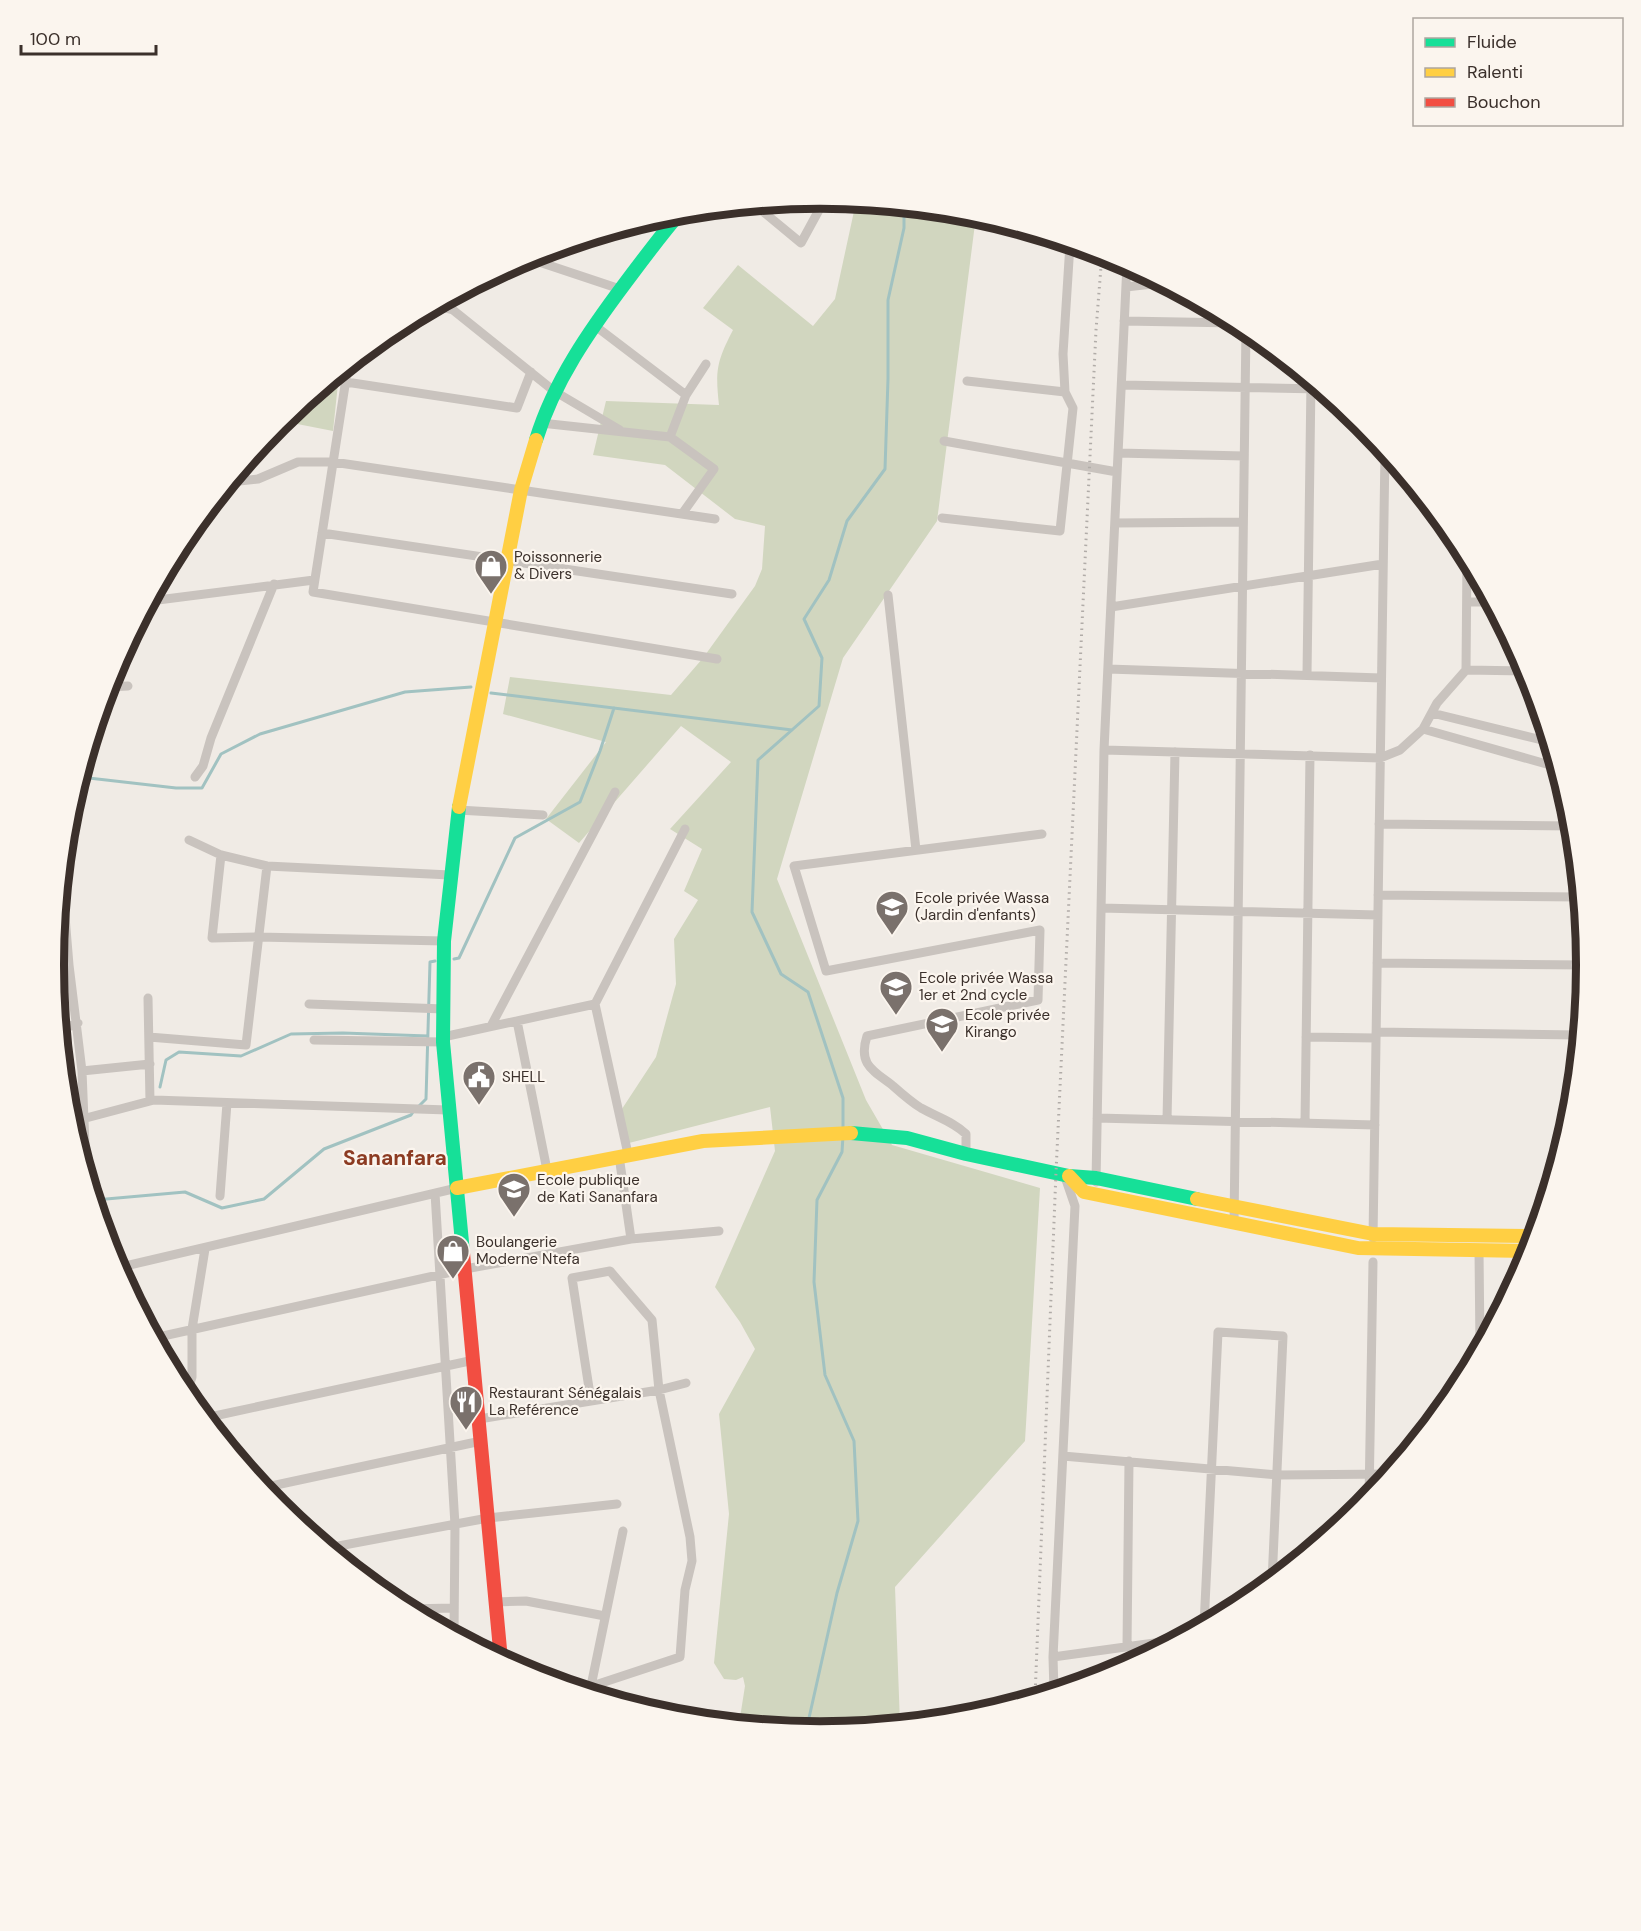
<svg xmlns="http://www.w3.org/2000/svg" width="1641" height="1931" viewBox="0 0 1641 1931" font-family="'DM Sans',sans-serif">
<rect width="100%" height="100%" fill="#f0ebe5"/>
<path fill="#d1d6bf" d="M856,202L976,216L937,521L843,658L777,879L866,1100L892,1145L1040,1188L1025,1441L895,1587L900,1724L820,1732L739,1724L745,1686L743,1677L736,1680L724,1679L714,1663L729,1514L719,1414L755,1349L740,1322L715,1287L775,1151L770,1107L625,1144L618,1115L656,1057L676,984L674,939L698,900L684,891L702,849L670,829L731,762L681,726L579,843L546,819L606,742L503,714L510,677L671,695L703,658L755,586L762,569L765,526L735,519L665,465L593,455L606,401L719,405C715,370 717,361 733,330L703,308L738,265L813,326L835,299Z
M339,374L333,431L282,421Z"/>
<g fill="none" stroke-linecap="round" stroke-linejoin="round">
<path stroke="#a1c2c1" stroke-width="3" d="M491,693L792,730
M80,777L176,788H202L221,754L260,734L405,692L471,687
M454,959L459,958L515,838L580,802L600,751L614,708
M160,1087L166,1060L179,1052L241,1056L291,1034L343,1033L428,1036
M418,1107L426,1099L430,962L435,961
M843,1130V1098L808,992L781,974L752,912L758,760L819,706L822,658L804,619L829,580L847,521L885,469L888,379V300L904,228V207
M95,1200L185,1192L222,1208L264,1199L324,1149L411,1115L413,1112
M800,1730L809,1718L837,1593L858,1521L854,1441L825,1375L814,1282L817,1200L842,1152L843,1136"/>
<path stroke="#c9c3be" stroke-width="9" d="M755,205L801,243L825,199
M643,222L665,230
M527,258L620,289
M1126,287L1161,283
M437,306L453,310L554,391L620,430
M1124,321L1236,323
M594,325L686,395
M348,366L313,592L717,659
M967,381L1065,392
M346,382L517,408L531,372
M1122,385L1320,389
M541,423L670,437L714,469L682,514
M670,437L686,395L706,364
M944,441L1117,472
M1118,453L1244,456
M230,482L258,479L298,462H333L715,519
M942,518L1060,531L1073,408L1065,392L1063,354L1070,244
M1115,523L1243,522
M322,533L732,594
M888,595L916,850
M150,601L314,580
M1467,602H1491
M1111,607L1383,564
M1108,669L1381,678
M1466,670L1528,671
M1307,675L1311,381
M108,687L128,686
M1432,713L1550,742
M1423,729L1557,767
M1104,750L1380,758L1400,750L1423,729L1437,703L1466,670L1467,557
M195,777L203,766L211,738L274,584
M458,810L543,815
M1379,824L1573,826
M189,840L221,855L267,866L450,875
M221,855L212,938L258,937L444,941
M62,880L69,965L82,1071L86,1170
M1378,895L1580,897
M1101,908L1378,915
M1377,963L1587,965
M54,968L69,965
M148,998L150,1101
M309,1004L444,1009
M517,1021L547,1170
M491,1026L615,792
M60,1030L78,1023
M1376,1032L1580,1035
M149,1037L246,1045L267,866
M443,1037L595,1004
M1306,1037L1376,1038
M314,1040L443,1042
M82,1071L150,1064
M1097,1118L1375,1125
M1167,1120L1175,752
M71,1122L154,1100L448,1110
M1305,1123L1310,755
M628,1154L595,1004L685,829
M966,1154V1134C954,1122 937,1117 921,1108C911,1102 901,1093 892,1085C872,1070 858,1064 867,1036L1038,1000L1040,930L826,971L794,866L1042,834
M619,1156L631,1239
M1096,1182L1104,750L1127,264
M435,1193L455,1525L454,1635
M220,1196L227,1103
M1234,1223L1246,328
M1373,1238L1385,451
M1479,1250L1480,1349
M117,1268L457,1188
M154,1338L465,1269L631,1239L719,1231
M186,1395L192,1377V1329L205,1249
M205,1418L474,1360
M479,1419L659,1390L686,1383
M1063,1456L1278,1475L1390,1474
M262,1488L481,1441
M1369,1500L1373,1262
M328,1548L488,1518L617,1504
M496,1602L526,1601L605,1616
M406,1609L454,1608
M1204,1626L1218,1332L1283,1336L1272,1582
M1127,1647L1129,1461
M1053,1657L1176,1640
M591,1686L623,1531
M580,1690L680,1657L685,1590L692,1561L690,1537L659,1390L652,1320L610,1271L572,1278L591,1401
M1054,1692L1053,1657L1075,1206L1064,1174"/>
<path stroke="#16e098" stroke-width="14" d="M536,440C554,381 590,330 626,282C644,258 661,235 680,213
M459,807L444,941L443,1042L463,1253
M851,1133L907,1138L966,1154L1069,1176L1096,1178L1197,1199"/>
<path stroke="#ffcf43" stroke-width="14" d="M459,807L521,490L536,440
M1069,1176L1084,1192L1358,1248L1531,1251
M457,1188L703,1141L851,1133
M1197,1199L1373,1234L1535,1236"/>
<path stroke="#f24e42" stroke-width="14" d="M463,1253L501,1660"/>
<path stroke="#b1aca8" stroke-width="3" stroke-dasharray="1.5 4.5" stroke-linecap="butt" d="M1035,1697L1056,1172L1096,330L1102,254"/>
</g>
<defs>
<g id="shop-pin" transform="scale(1.725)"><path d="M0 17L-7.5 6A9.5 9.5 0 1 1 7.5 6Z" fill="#7a716c" stroke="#fbf5ee"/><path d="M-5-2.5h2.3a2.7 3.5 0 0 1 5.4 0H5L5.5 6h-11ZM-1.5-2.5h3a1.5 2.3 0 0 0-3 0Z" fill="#fff"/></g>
<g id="school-pin" transform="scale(1.725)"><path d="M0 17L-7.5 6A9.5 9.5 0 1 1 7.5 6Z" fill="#7a716c" stroke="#fbf5ee"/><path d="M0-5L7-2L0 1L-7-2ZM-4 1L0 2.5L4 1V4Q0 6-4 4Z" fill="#fff"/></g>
<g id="civic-pin" transform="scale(1.725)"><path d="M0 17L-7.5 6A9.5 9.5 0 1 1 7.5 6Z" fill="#7a716c" stroke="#fbf5ee"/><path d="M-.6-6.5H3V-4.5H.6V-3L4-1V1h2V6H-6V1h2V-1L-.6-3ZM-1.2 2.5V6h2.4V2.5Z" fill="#fff"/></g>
<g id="restaurant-pin" transform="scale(1.725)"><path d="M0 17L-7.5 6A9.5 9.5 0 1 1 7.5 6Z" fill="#7a716c" stroke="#fbf5ee"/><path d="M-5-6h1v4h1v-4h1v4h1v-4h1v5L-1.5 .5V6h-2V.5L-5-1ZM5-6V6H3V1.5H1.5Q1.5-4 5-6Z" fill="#fff"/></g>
</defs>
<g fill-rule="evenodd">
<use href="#shop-pin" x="491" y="566"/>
<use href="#school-pin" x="892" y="907"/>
<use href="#school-pin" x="896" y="987"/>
<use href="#school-pin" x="942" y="1024"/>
<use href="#civic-pin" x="479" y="1077"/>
<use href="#school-pin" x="514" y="1189"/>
<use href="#shop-pin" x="453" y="1251"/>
<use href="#restaurant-pin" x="466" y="1402"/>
</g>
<g text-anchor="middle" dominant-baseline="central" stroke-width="4.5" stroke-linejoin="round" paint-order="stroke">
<g font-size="15" fill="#3b302b" stroke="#fbf5ee" text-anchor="start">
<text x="514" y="557">Poissonnerie<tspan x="514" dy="17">&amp; Divers</tspan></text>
<text x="915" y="898">Ecole privée Wassa<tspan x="915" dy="17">(Jardin d'enfants)</tspan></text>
<text x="919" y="978">Ecole privée Wassa<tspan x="919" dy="17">1er et 2nd cycle</tspan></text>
<text x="965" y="1015">Ecole privée<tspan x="965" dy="17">Kirango</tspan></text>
<text x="502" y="1077">SHELL</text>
<text x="537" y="1180">Ecole publique<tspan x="537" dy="17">de Kati Sananfara</tspan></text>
<text x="476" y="1242">Boulangerie<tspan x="476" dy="17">Moderne Ntefa</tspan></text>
<text x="489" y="1393">Restaurant Sénégalais<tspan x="489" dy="17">La Reférence</tspan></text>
</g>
<g font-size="21" font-weight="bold" fill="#8c3b22" stroke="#fbf5ee">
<text x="395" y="1158">Sananfara</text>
</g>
</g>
<path d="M0 0H1641V1931H0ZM64 965a756 756 0 1 1 1512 0a756 756 0 1 1-1512 0Z" fill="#fbf5ee" fill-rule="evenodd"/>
<path fill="none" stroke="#3b302b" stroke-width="8" d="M64 965a756 756 0 1 1 1512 0a756 756 0 1 1-1512 0Z"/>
<rect x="1413" y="18" width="210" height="108" fill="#fbf5ee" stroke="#aea6a0" stroke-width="1.5"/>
<rect x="1425" y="38" width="30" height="9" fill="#16e098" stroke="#aea6a0" stroke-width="1.5"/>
<text x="1467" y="48" font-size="18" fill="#3b302b">Fluide</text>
<rect x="1425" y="68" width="30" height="9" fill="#ffcf43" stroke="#aea6a0" stroke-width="1.5"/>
<text x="1467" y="78" font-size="18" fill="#3b302b">Ralenti</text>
<rect x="1425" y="98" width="30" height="9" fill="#f24e42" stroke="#aea6a0" stroke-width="1.5"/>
<text x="1467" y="108" font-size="18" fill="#3b302b">Bouchon</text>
<path d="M21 45v9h135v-9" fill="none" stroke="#3b302b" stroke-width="3"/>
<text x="30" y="45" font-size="18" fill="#3b302b" stroke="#fbf5ee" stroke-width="4.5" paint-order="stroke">100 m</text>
</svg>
